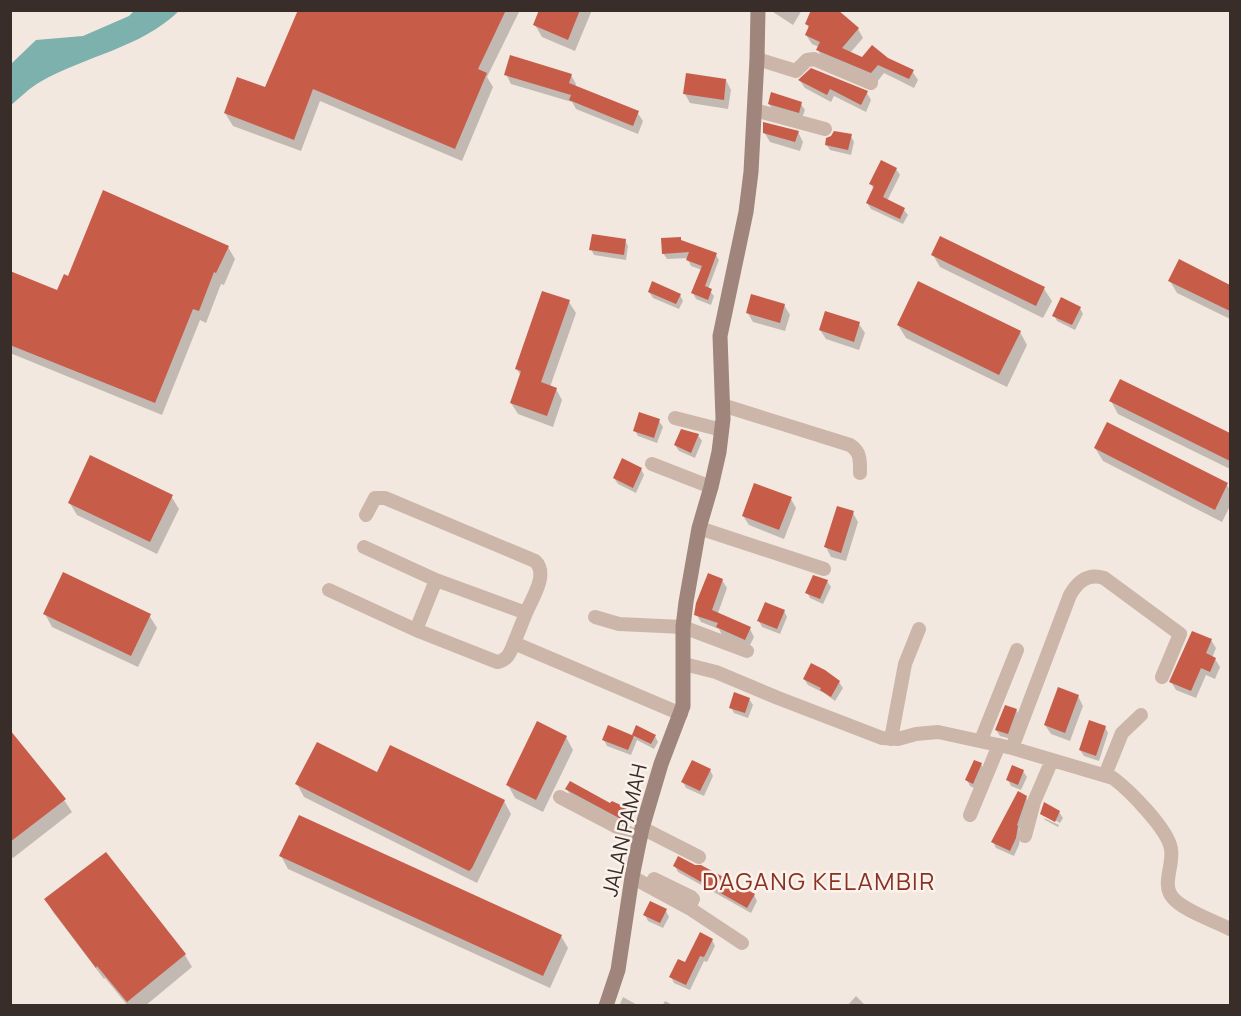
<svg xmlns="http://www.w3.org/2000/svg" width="1241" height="1016" viewBox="0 0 1241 1016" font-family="Manrope,sans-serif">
<rect width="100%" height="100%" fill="#f3e8df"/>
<path fill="#7db1ae" d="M134,11H179C141,48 85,56 40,82C29,88 20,98 11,105V64L36,40L83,36L129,16Z"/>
<path fill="#0003" d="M363,10H520L487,77L493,87L462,161L320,101L301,151L233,126L225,113L266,89Z
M541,10H592L575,51L542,37L535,25Z
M770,10H802L793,25Z
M807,24L858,29L863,38L850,53L862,59H887L912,71L918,80L914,88L884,73L877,82L823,59L818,50L819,47L812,44L806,35L809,28Z
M506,74L571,75L576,84L575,87L637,112L643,121L638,134L576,109L572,102L511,84Z
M726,80L731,90L728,109L690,103L685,94Z
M800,81L867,93L871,100L866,112L834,96L831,102L805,88Z
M769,104H801L805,110L802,118L773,110Z
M764,132H798L803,142L800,151L770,142Z
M851,136L854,142L851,155L830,150L826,144Z
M896,169L900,175L887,201L904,210L908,215L903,224L871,209L867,203L874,190L871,184Z
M625,240L628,246L626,260L594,255L591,249Z
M681,241L716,255L719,260L708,289L714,296L711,305L696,299L693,293L702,270L691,266L688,260L689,258L667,259L663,253Z
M228,247L235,259L224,285L221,284L206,323L200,320L162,415L10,353V273L58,292L69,278Z
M933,255L1044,289L1052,301L1043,318L940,267Z
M1179,261L1230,286V319L1177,293L1170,281Z
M649,292L680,295L683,301L679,309L653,298Z
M569,302L576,313L550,387L556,389L562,400L553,427L518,414L511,403L521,376L516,368Z
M784,305L790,315L785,331L753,322L747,312Z
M1080,308L1083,314L1075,330L1057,321L1054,315Z
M859,324L865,333L859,350L826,339L820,330Z
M898,325L1020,332L1027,345L1007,387L906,338Z
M1120,381L1230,435V469L1118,414L1111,401Z
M659,421L663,427L657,443L638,436L635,431Z
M1108,424L1227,485L1230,490V506L1222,522L1103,461L1095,448Z
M698,435L702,441L695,458L679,451L675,445Z
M641,469L644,475L636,493L618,484L614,478Z
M171,496L179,509L157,554L77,515L69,502Z
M791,499L796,508L784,539L749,525L743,516Z
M853,513L858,522L846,561L831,557L826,547Z
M722,580L727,588L718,613L750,629L754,637L749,647L722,635L719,629L701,622L696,614Z
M827,581L831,587L823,604L810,598L807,592Z
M784,611L787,617L780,634L762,627L759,621Z
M45,614L149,615L157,628L138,667L52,627Z
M1211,640L1216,648L1212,658L1215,659L1220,667L1215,679L1206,675L1196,698L1176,690L1171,682Z
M804,679L839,682L843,688L835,701L824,693L808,685Z
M1078,696L1083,706L1070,741L1051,734L1045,725Z
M749,699L753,705L748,718L734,713L731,708Z
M1016,710L1020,716L1011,739L1000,736L996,730Z
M609,727L635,738L633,735L655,736L658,742L654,749L637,740L631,755L607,746L604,740Z
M1105,727L1108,733L1099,761L1084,756L1080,750Z
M10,732L64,800L72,812L13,858L10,855Z
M566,737L573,750L543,812L515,798L508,785Z
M981,764L984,770L976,789L970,786L967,780Z
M710,770L713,776L704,796L686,788L683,782Z
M1023,771L1027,777L1021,790L1011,786L1008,780Z
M297,784L504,801L511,814L477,883L304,797Z
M567,789L626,809L629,815L625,824L570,795Z
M1026,797L1029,803L1019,830L1021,833L1019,845L1014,856L996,848L993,842Z
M1059,812L1063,818L1060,823L1044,814V817L1042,814Z
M1044,818L1059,825L1058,827L1045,820Z
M281,856L561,936L568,948L550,988L288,869Z
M675,866L754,895L757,901L751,913L678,872Z
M46,900L185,955L192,967L145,1006H128L105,978L104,979L53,912Z
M666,911L669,917L663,928L648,921L645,915Z
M712,940L715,946L707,962L704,961L690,990L674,983L671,977Z
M856,996L866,1006H847Z
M623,997L639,1006H619Z
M665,1001L675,1006H662Z"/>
<path fill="#c75c49" d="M298,10H506L478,69L487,73L455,149L313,89L294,140L224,113L237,77L265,87Z
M539,10H580L568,40L533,25Z
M811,10H838L859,28L842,48L862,57L872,45L888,58L914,70L909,79L878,65L871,73L816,50L820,42L805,35L809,26L805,24Z
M510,55L572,74L569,83L639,111L633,126L569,100L571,95L504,75Z
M811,68L868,91L861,105L830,89L827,95L798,80Z
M686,73L726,79L724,100L683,94Z
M771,92L802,102L799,113L768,104Z
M763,122L799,131L795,142L763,133Z
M834,131L852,134L848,150L825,145L826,138L831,136Z
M881,160L897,168L883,197L905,208L900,219L866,203L874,186L869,184Z
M103,190L229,246L216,273L214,272L199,311L193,309L155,403L10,345V271L57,290L64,274L68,276Z
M592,234L626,239L624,255L589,250Z
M940,236L1045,287L1036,306L931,255Z
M681,237V240L717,253L705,286L712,289L708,300L691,293L702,266L686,260L689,252L662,254L661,238Z
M1179,259L1230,285V311L1168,281Z
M652,281L681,294L676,304L648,292Z
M918,281L1021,331L999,375L897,325Z
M542,291L570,300L541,382L557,388L547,416L510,403L521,371L515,369Z
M751,294L785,304L780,323L746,313Z
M1061,297L1081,307L1072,325L1052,316Z
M825,311L860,322L854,342L819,330Z
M1120,379L1230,433V461L1109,401Z
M639,412L660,419L654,438L633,431Z
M1107,422L1228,483L1215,510L1094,448Z
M681,429L699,434L691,453L674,445Z
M90,455L173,495L150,542L68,503Z
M622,458L642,468L633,488L613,478Z
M754,483L792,497L779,530L742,516Z
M837,506L854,511L841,553L824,547Z
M63,572L151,614L131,656L43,614Z
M708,573L723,579L712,610L751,627L745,640L716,627L718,623L694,615L696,603Z
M813,575L828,580L820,599L805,593Z
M765,602L785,610L777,629L757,621Z
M1192,631L1212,639L1206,653L1216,658L1210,672L1201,668L1191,691L1169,682Z
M811,663L825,670L840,681L831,697L820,690L821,688L803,679Z
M1058,687L1079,695L1065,733L1044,725Z
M734,692L750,698L745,713L729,708Z
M1005,705L1017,709L1008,734L995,730Z
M1089,720L1106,726L1096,756L1079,750Z
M537,721L567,736L536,800L506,785Z
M608,725L634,736L628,750L602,740Z
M636,725L656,735L651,744L632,735Z
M10,730L66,799L10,842Z
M317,742L377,772L390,745L505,800L472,868L469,871L295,784Z
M692,760L711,769L700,791L681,782Z
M974,760L982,763L973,784L965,780Z
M1012,765L1024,770L1018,785L1006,780Z
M570,781L610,803L612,801L627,808L621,819L565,789Z
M1018,791L1027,796L1017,825L1018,826L1016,838L1010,851L991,842Z
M1044,802L1060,811L1055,822L1040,814Z
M299,815L562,935L543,976L279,856Z
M106,852L186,954L127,1002L97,966L96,968L44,899Z
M678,856L695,865H701L755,894L747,908L673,866Z
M650,901L667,909L660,923L643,915Z
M700,932L713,939L704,957L700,956L686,985L669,977L678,959L685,962Z"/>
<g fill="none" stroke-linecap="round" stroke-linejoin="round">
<path stroke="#ccb6aa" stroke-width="14" d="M757,59L796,71L807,60L814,59L871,83
M755,110L825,129
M722,405L850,445C861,452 860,461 860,473
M675,418L722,430
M652,464L711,487
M366,515L375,498H385L535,561C549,574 532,598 526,613
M699,528L824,569
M364,547L436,580L526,613L514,643L681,714
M329,590L416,630L497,662C508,660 510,653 514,643
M595,617L619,624L683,627L747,651
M416,630L436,580
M684,664L716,672L778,698L882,738L898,739L916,734L938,732L1012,748L1113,778C1129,790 1168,829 1171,849C1174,865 1161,885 1173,898C1184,911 1215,921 1230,929
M891,739L905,664L919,629
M981,740L1017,650
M1012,748L1070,595C1078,581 1088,573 1104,578L1180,634L1162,677
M1105,775L1122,733L1141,715
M560,797L640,839
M970,815L999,745
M642,828L699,857
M1025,836L1034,802L1052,760
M632,877L689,908L742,943
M654,879L691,897L693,899L689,908"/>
<path stroke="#9f857b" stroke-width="15" d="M606,1006L618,970L632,877L642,828L661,764L683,706V627L686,602L699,528L711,487L719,452L723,419L720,336L746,212L751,172L757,59L758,10"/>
</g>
<g text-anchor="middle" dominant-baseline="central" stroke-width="5" stroke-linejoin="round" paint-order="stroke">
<g font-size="21" fill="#392d2a" stroke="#faf2eb">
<text transform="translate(624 830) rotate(-77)">JALAN PAMAH</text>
</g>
<g font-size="24" letter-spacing="1.5" fill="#893122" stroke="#faf2eb">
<text x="819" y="880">DAGANG KELAMBIR</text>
</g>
</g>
<rect width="1241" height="1016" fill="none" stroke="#392d2a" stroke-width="24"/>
</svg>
